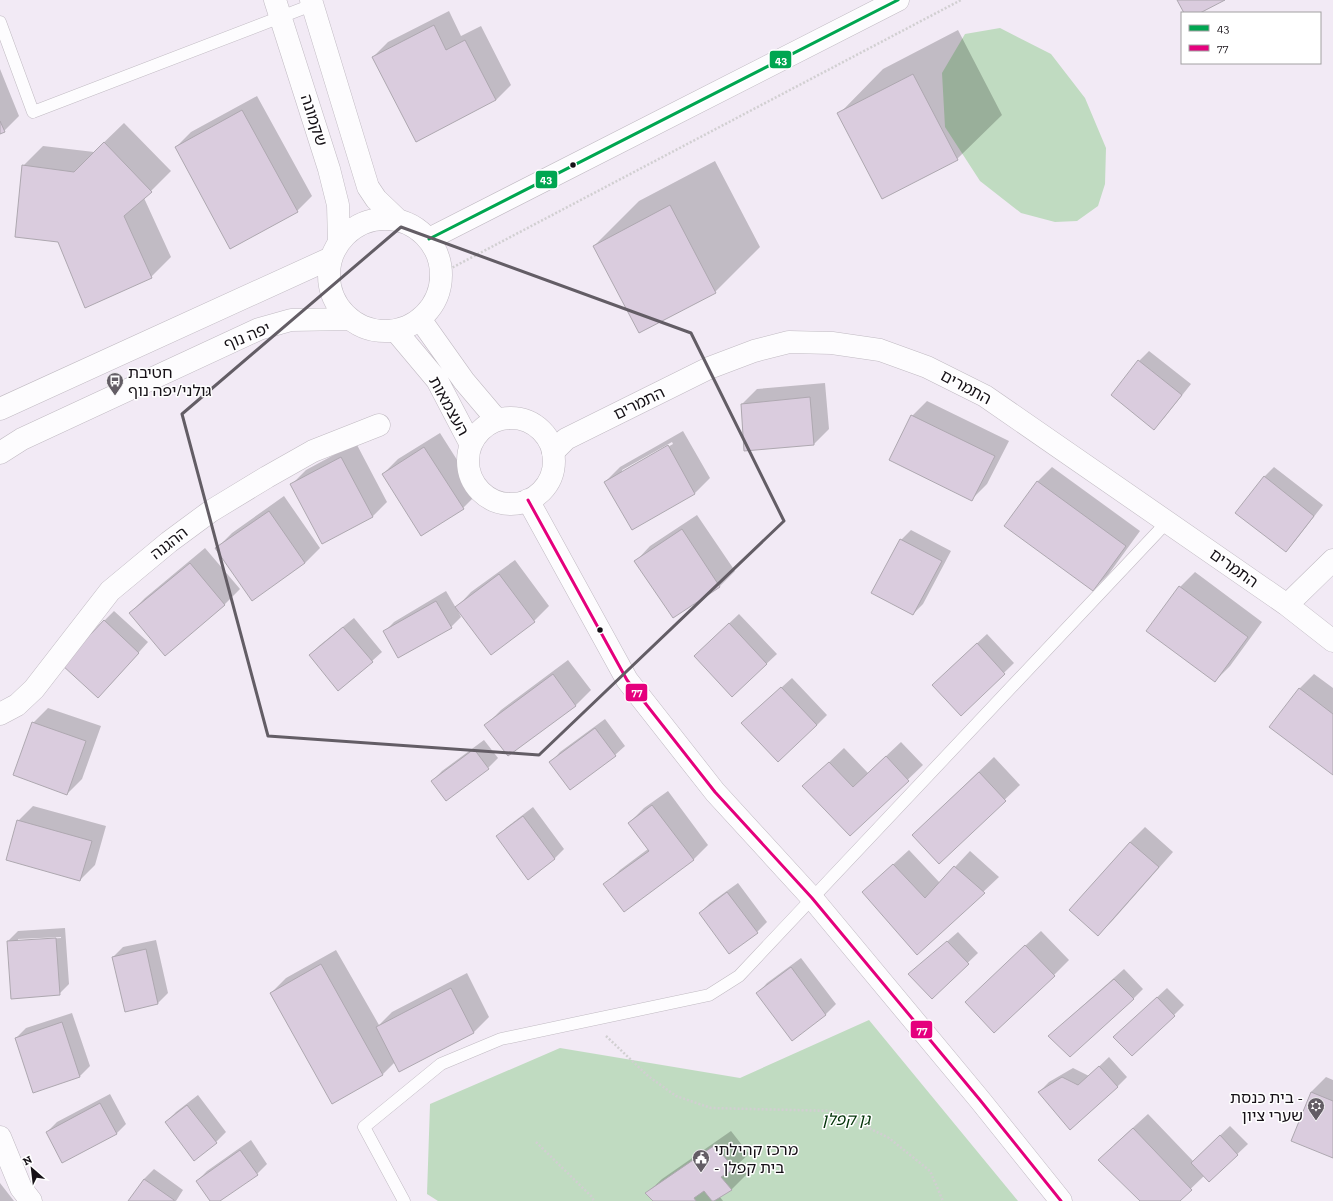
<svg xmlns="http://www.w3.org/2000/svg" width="1333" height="1201" viewBox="0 0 1333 1201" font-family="'Zilla Slab','Noto Sans Hebrew',serif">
<rect width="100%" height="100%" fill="#f2eaf5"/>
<path fill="#c0dbc1" d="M1000,28L1051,54L1085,98L1106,148L1105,184L1098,206L1077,221L1055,222L1021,213L980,181L945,127L942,73L965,34Z
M869,1020L1018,1201H438L427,1194L430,1104L560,1048L740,1078Z"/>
<path fill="#0003" fill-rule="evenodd" d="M449,11L461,36L481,26L511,85L496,100L373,57L388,42Z
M958,30L1002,115L957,159L839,114L883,69Z
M0,69L19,116L4,131L0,133Z
M257,96L312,196L297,211L176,147L191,132Z
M124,123L171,171L144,198L171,257L151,277L59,241L23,166L43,146L94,152Z
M715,161L760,247L715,292L594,246L639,201Z
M1149,351L1191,384L1164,418L1154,428L1139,361Z
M825,383L829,429L814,444L742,404L757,389Z
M927,401L1009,441L987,484L972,499L912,416Z
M683,431L710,478L695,493L632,528L605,482L620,467ZM672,442L673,444L622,473V470Z
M440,433L478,493L463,508L383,474L398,459Z
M356,443L387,502L372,517L291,485L306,470Z
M1052,467L1140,531L1108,575L1093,590L1037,482Z
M1274,467L1323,505L1295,541L1285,551L1264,477Z
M284,496L320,548L305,563L252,599L217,548L232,533Z
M697,515L735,571L720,586L673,617L636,561L650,546Z
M911,530L951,551L923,604L913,614L901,540Z
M205,548L240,589L225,604L165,654L130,613L145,598Z
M515,560L549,606L534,621L459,610L458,611L461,617L451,627L384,632L394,622L446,591L456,608L471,592Z
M1195,572L1262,622L1230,666L1215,681L1180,587Z
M114,611L148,642L108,687L104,621Z
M739,614L777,654L732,696L705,646Z
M354,618L382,652L372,661L310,655L320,645Z
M987,634L1014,663L961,715L943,675Z
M568,660L591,690L576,705L508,755L486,725L501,710Z
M1314,674L1333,688V774L1299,689Z
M792,678L827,715L817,725L753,713Z
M48,708L101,726L82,779L67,794L33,723Z
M605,719L625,746L615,755L551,762L560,752Z
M484,740L498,758L488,768L446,800L432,781L442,771Z
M901,742L923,765L850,835L804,786L844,748L868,773Z
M994,757L1020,785L939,862L913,835Z
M668,791L708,845L693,860L605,885L620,870L648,849L629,823L644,808Z
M33,806L106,826L95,865L80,880L18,821Z
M533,807L564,849L554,859L497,837L507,827Z
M1145,827L1173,852L1113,920L1098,935L1070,910L1130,842Z
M909,850L940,883L970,851L999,877L917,954L863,892Z
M738,883L767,922L757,932L700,913L710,903Z
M65,928L69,984L59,994L8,941L18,931ZM61,937V938L18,941V939Z
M1041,931L1069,960L1054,975L981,987Z
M958,932L978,953L932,997L910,974Z
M156,940L168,993L158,1003L125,1011L113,957L123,947Z
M336,950L379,1025L392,1012L467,973L489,1017L474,1032L399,1070L395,1062L383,1074L332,1102L271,993L286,978Z
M801,958L836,1004L826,1014L792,1039L758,993L767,983Z
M1124,969L1143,989L1133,999L1060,1026Z
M1167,988L1184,1005L1174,1015L1125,1027Z
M72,1013L90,1066L80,1076L16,1038L26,1028Z
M1109,1057L1127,1077L1117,1087L1039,1092L1049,1082L1073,1068L1089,1076Z
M1326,1077L1333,1080V1157L1311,1092Z
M110,1094L126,1124L116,1134L47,1132L57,1122Z
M198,1095L226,1132L216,1142L166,1122L176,1112Z
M1148,1114L1193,1161L1230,1126L1248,1144L1209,1181L1204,1176L1178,1201H1142L1114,1145Z
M731,1131L749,1154L738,1164L747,1174L732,1189L720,1197L723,1201H654L647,1193L662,1179Z
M251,1140L267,1164L257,1174L219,1201H211L197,1181L207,1171Z
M154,1169L183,1190L176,1201H129L144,1179Z
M0,1183L14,1201H0Z"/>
<path fill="#daccde" stroke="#aea8b0" d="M1177,0H1225L1200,13H1184Z
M434,25L446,50L465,40L496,100L416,142L372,57Z
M913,74L958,160L882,199L837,113Z
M242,110L298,212L230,249L175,147Z
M0,121L5,132L0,134Z
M104,142L152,192L124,216L152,278L85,308L58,242L15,237L22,165L74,172Z
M670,205L716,293L639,333L593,246Z
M1138,360L1182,395L1154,430L1111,395Z
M810,397L814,445L744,451L741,404Z
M911,415L995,456L972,501L889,460Z
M668,445L695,494L632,530L604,482Z
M424,447L464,509L421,536L382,474Z
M341,457L373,517L322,544L290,484Z
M1264,476L1314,516L1286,552L1235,513Z
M1037,481L1126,546L1093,591L1004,526Z
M269,511L305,563L252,601L215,548Z
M682,529L720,587L673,618L634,561Z
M900,539L942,561L913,615L871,593Z
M190,563L225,605L165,656L129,613Z
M499,574L535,622L491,655L455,607Z
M1179,586L1248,637L1215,682L1146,631Z
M436,601L452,628L398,658L383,631Z
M104,620L139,653L98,698L62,665Z
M729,623L767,664L732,697L694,656Z
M343,627L373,662L338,691L309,655Z
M977,643L1005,674L961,716L932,685Z
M553,674L576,706L508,756L484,725Z
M781,687L817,725L778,762L741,723Z
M1299,688L1333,714V775L1269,727Z
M32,722L86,741L67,795L13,775Z
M595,728L616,756L570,790L549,762Z
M474,749L489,769L446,801L431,781Z
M886,756L909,781L850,836L802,786L829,762L853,787Z
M979,772L1006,801L939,864L912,835Z
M652,805L694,860L624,912L603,884L649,851L628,823Z
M523,816L555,859L528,880L496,836Z
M17,820L92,841L80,881L6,860Z
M1130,842L1159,867L1098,936L1069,910Z
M893,864L925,898L954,866L985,893L917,955L862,892Z
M727,892L758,933L729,954L699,913Z
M56,938L60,995L11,999L7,941Z
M947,941L969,964L932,999L908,974Z
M1025,945L1055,976L994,1033L965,1002Z
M146,949L158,1004L125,1012L112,957Z
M321,964L383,1075L332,1104L270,993Z
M791,967L826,1015L792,1041L756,993Z
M1114,979L1134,999L1070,1057L1048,1036Z
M451,988L474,1033L399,1072L376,1027Z
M1157,997L1175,1016L1132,1056L1113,1037Z
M62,1022L80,1077L33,1093L15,1038Z
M1099,1066L1118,1087L1070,1130L1038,1092L1062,1077L1078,1085Z
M1311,1092L1333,1101V1158L1291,1141Z
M100,1103L117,1134L62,1163L46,1132Z
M187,1105L217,1143L194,1161L165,1122Z
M1133,1128L1192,1190L1180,1201H1140L1098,1160Z
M1220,1135L1238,1155L1209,1182L1191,1163Z
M715,1145L734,1169L721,1177L732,1190L714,1201H712L704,1191L694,1198L696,1201H653L645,1193Z
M240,1150L258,1175L220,1201H210L196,1181Z
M144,1179L174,1200V1201H128Z"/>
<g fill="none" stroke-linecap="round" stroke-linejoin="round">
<g stroke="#c0bac2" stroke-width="13">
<path id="service" d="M0,22L33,112L312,5
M404,1201L364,1127L441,1064L501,1039L709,995L739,976L1167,522"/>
</g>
<g stroke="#c0bac2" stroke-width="23">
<path id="minor" d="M553,452L566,439L709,368L754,351L789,342L832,343L880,350L927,367L985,396L1287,605L1333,641
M1287,605L1333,560
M0,714L17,705L34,689L110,591L169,542L211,511L267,477L313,451L379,425
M0,1137L21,1188L31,1201"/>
</g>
<g stroke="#c0bac2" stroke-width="23">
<path id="tertiary" d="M275,0L329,169L338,205L339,243
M311,0L368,187L376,199L398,220
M329 275a56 56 0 1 1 112 0a56 56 0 1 1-112 0Z
M429,239L898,0
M420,319L464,381L497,420
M395,330L437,380L471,445
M0,409L331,258
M468 461a43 43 0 1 1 86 0a43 43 0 1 1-86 0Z
M0,453L22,439L259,329L291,320L349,319
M528,500L627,680L715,792L812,898L980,1100L1061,1201"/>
</g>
<path stroke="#d1cfd1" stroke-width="2.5" stroke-dasharray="2 2" stroke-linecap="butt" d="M442,273L961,0
M606,1036L648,1076L676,1096L711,1108L834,1111L889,1138L930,1171L943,1201
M536,1142L592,1197L594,1201"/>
<use href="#service" stroke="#fdfcfe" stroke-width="12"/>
<use href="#minor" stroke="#fdfcfe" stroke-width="22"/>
<use href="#tertiary" stroke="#fdfcfe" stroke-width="22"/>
<g stroke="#fff" stroke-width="6">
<path id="bus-1" d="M429,239L898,0"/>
</g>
<g stroke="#fff" stroke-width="6">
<path id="bus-2" d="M528,500L627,680L715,792L812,898L980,1100L1061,1201"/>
</g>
<use href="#bus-1" stroke="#00a651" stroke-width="3"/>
<use href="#bus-2" stroke="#e5007d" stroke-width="3"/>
</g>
<path fill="none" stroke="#635d65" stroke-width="3" stroke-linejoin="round" d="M401,227L691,333L784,521L539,755L268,736L182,414Z"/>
<defs>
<g id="bus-pin" transform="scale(0.9)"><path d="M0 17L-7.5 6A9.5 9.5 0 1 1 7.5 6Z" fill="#635d65" stroke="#fff"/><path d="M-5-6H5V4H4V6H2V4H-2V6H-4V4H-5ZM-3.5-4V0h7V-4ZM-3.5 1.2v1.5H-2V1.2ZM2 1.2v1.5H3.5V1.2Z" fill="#fff"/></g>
<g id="synagogue-pin" transform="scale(0.9)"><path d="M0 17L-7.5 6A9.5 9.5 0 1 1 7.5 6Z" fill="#635d65" stroke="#fff"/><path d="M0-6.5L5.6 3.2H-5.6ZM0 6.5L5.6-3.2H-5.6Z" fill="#fff"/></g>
<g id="civic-pin" transform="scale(0.9)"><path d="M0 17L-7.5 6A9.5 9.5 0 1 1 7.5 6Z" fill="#635d65" stroke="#fff"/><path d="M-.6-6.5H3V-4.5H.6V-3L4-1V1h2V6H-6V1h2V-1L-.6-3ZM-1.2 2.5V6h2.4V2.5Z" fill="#fff"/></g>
</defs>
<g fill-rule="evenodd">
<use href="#bus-pin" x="115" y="381"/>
<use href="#synagogue-pin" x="1316" y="1106"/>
<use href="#civic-pin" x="701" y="1158"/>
</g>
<g fill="#161117" stroke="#fff" stroke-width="1.5">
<circle cx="573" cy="165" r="3.5"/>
<circle cx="600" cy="630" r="3.5"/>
</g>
<g text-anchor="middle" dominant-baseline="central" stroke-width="3" stroke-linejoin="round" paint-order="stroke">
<g font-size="16" fill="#161117" stroke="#fff">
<text transform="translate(314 120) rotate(72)">שקמונה</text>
<text transform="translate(247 336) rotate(-22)">יפה נוף</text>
<text transform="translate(966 387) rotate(28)">התמרים</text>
<text transform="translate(639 403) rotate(-26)">התמרים</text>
<text transform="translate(449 406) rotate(61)">העצמאות</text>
<text transform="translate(169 543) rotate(-38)">ההגנה</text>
<text transform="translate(1234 568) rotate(35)">התמרים</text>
</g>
<g font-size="16" fill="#161117" stroke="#fff" text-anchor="start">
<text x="128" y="372">חטיבת<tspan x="128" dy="18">גולני/יפה נוף</tspan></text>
<text x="1303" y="1097" text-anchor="end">בית כנסת -<tspan x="1303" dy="18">שערי ציון</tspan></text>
<text x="714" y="1149">מרכז קהילתי<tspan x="714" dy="18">- בית קפלן</tspan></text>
</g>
<g font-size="16" font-style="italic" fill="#043409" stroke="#fff">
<text x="846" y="1119">גן קפלן</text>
</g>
</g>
<g stroke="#fff" stroke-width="1.5">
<rect x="769" y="50" width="23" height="19" rx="4" fill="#00a651"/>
<rect x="535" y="170" width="23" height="19" rx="4" fill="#00a651"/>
<rect x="625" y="683" width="23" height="19" rx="4" fill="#e5007d"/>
<rect x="910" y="1020" width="23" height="19" rx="4" fill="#e5007d"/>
</g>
<g font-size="11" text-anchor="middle" font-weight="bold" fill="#fff">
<text x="781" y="64">43</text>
<text x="546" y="183">43</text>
<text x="637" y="696">77</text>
<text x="922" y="1034">77</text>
</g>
<rect x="1181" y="12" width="140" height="52" fill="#ffffff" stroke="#a2a0a2"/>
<rect x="1189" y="25" width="20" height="6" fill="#00a651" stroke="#a2a0a2"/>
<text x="1217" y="32" font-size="12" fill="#161117">43</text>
<rect x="1189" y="45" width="20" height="6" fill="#e5007d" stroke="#a2a0a2"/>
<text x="1217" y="52" font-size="12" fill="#161117">77</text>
<g transform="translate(32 1169) rotate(332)" stroke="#ffffff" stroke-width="3" paint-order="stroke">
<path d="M0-3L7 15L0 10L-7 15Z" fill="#161117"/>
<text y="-6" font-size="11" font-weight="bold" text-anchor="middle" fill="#161117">N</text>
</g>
</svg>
